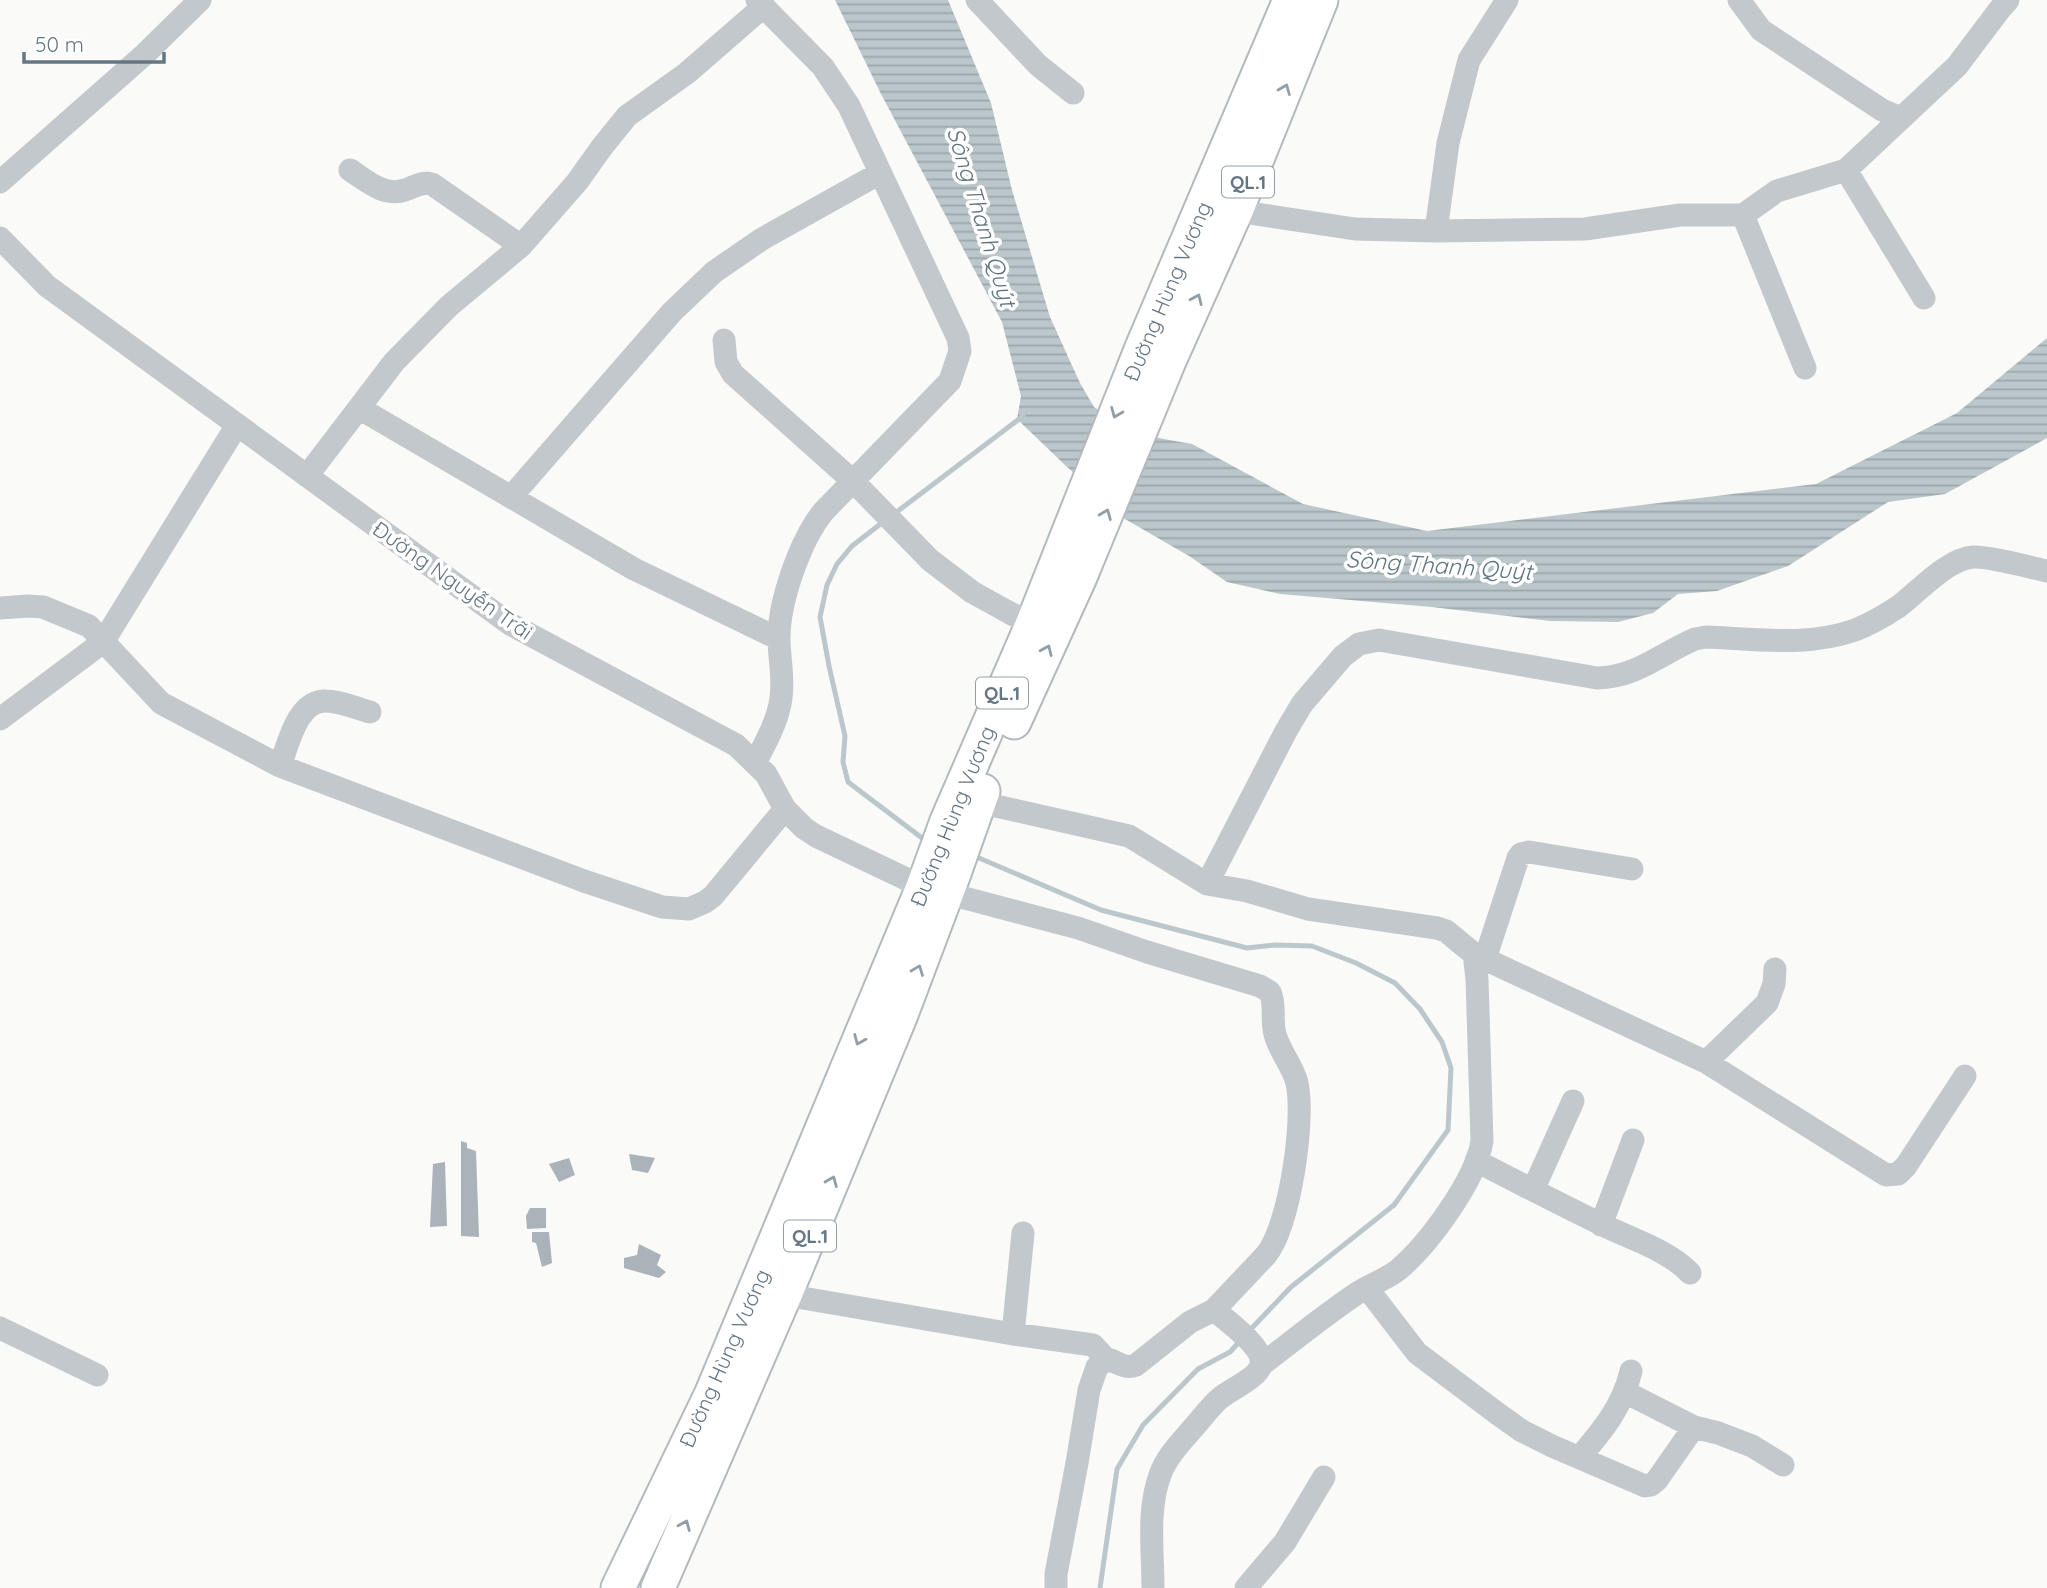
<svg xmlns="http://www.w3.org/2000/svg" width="2047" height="1588" viewBox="0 0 2047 1588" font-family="Quicksand,sans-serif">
<defs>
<pattern id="water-rules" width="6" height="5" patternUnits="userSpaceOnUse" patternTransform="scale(1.75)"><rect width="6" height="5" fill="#bbc7cb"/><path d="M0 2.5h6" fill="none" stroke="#9ca6aa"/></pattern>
</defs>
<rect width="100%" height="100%" fill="#fafaf8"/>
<path fill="url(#water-rules)" d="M835,0H948L991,103L1012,190L1050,317L1080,383L1094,407L1129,431L1147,436L1192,444L1303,504L1427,531L1816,484L1957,413L2047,338V438L1945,494L1888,502L1788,566L1717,591L1678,594L1653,613L1618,622L1550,621L1432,607L1280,594L1227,582L1189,556L1125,519L1066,466L1017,419L1021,396L1002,322L881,94Z"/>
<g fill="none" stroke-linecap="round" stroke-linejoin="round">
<path stroke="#bbc7cb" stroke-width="5" d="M894,514L1023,416
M883,522L852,546L837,564L827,585L820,617L829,666L845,736L843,762L848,782L926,841
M972,855L1101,910L1247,948L1275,945L1312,946L1356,963L1395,983L1420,1009L1442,1042L1451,1068L1448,1130L1394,1205L1291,1287L1249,1331
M1100,1588L1117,1469L1143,1425L1198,1369L1230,1352L1240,1341"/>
</g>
<path fill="#aab3b9" d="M461,1141L467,1143V1148L476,1151L479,1237L461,1236Z
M629,1154L655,1158L648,1173L632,1170Z
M569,1158L575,1175L559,1182L549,1164Z
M445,1162L447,1226L430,1227L433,1164Z
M530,1208H546V1228L527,1229L526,1216Z
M532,1232H549L552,1263L542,1267L536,1243L532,1242Z
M639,1244L661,1255L657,1265L666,1272L659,1278L624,1268V1258L637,1255Z"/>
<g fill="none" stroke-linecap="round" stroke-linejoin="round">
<g stroke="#b4b9bd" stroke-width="37">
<path id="highway" d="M1014,722L1080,577L1169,361L1236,211L1321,0
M618,1588L711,1395L923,887L947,821L1032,625L1141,350L1290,0
M658,1588L785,1295L900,1017L952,879L983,791"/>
</g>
<path stroke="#c3c8cc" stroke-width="23" d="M977,0L1038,65L1073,93
M1739,0L1761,30L1882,110L1901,118
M350,170C367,181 384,197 405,190C415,187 421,181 432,184L521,246
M1846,170L1924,298
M0,182L145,54L200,0
M1236,211L1355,229L1436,231L1585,229L1680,215H1743L1777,191L1846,170L1957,66L2000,9L2008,0
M1743,215L1805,368
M1436,231L1448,143L1469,60L1507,0
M0,238L47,286L510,624L736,745L766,774L785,809L804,828L816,836L923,887L1078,928L1147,952L1260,986L1270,992C1276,1005 1271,1020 1275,1034C1279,1051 1293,1066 1297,1083C1305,1120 1290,1225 1266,1255L1214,1310L1190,1322L1136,1365C1126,1369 1120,1364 1111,1360L1103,1362L1097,1367L1089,1390L1077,1463L1056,1574V1588
M724,340L726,362L733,374L854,482L930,560L972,592L1032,625
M359,408L634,569L779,639
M307,476L394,362L449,306L521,246L577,182L602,147L627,116L687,73L764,6
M511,497L672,312L714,272L762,239L880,173
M0,608L28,606L43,607L89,626L161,703L280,766L584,881L662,907L689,909L705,902L713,896L785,809
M0,719L103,642L237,425
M755,763C766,742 778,721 781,698C784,678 779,658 779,638C779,601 800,541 823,512L950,381L960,351L958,338L849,106L823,67L757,0
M280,766C288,745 297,700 326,701C340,701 356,708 370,712
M978,802L1129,836L1207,884L1247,891L1308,909L1437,928L1446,931L1474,954L1477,979L1482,1141C1476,1180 1428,1245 1398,1270C1385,1280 1369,1285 1356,1294C1323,1316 1292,1342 1261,1365
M1207,884L1286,731L1302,704L1343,656L1359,644L1379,640L1597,678C1637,677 1660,654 1695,639L1706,637C1755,639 1808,647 1855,630C1871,624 1884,616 1898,607C1918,592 1947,559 1973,557C1990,556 2028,567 2047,571
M1474,954L1706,1062L1886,1175L1898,1174L1906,1166L1965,1076
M1485,959L1518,858L1521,854L1529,852L1632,869
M1706,1062L1767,1003L1774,984L1775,969
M1476,1161C1518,1182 1559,1204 1601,1224C1630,1239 1667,1249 1690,1273
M1533,1190L1573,1101
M1601,1225L1633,1140
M1367,1288L1417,1353L1498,1414L1522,1431L1552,1446L1645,1486L1651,1485L1657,1480L1694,1427
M785,1295L1013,1334L1093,1345L1107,1360
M0,1328L97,1375
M1013,1334L1023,1233
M1625,1392L1694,1427L1718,1433L1752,1446L1783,1465
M1580,1457C1602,1431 1623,1406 1631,1371
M1153,1588C1153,1552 1147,1510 1160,1475C1166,1457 1182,1441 1194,1427C1202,1418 1210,1407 1219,1399C1229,1390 1258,1378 1261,1365C1265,1348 1226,1320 1214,1310
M1246,1588L1285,1542L1324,1477"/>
<use href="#highway" stroke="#fff" stroke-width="33"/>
</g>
<defs><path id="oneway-chevron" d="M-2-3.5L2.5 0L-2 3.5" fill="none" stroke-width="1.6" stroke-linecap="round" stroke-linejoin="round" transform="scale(1.75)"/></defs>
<g stroke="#939fa8">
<use href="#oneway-chevron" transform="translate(1285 89) rotate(-68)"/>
<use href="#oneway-chevron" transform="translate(1197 299) rotate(-66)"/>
<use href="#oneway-chevron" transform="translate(1116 413) rotate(112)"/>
<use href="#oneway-chevron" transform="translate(1106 514) rotate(-68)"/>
<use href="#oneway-chevron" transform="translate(1047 650) rotate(-66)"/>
<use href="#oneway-chevron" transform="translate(918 970) rotate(-69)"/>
<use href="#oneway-chevron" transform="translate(859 1040) rotate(113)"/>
<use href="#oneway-chevron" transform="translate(832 1181) rotate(-68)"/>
<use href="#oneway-chevron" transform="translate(685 1525) rotate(-67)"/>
</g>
<g text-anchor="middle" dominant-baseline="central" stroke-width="7" stroke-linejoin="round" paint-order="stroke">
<g fill="#fff" stroke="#939fa8" stroke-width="2">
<rect x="1222" y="166.5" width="52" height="31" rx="5"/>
<rect x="976" y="677.5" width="52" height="31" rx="5"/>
<rect x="784" y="1220.5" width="52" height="31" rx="5"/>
</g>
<g font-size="19" font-weight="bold" fill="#657683">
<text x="1248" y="182">QL.1</text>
<text x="1002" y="693">QL.1</text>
<text x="810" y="1236">QL.1</text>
</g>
<g font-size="21" fill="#657683" stroke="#fff">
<text transform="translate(1167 291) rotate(-67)">Đường Hùng Vương</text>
<text transform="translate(453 580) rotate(35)">Đường Nguyễn Trãi</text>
<text transform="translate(952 816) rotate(-68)">Đường Hùng Vương</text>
<text transform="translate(724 1358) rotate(-66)">Đường Hùng Vương</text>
</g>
<g font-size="23" font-style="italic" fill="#60757c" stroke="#fff">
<text transform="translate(982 217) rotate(73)">Sông Thanh Quýt</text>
<text transform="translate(1439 565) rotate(4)">Sông Thanh Quýt</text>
</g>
</g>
<path d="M24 52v10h140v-10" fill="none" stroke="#657683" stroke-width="3.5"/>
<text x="35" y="52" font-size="21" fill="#657683" stroke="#ffffff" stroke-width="5" paint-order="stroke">50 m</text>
</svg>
